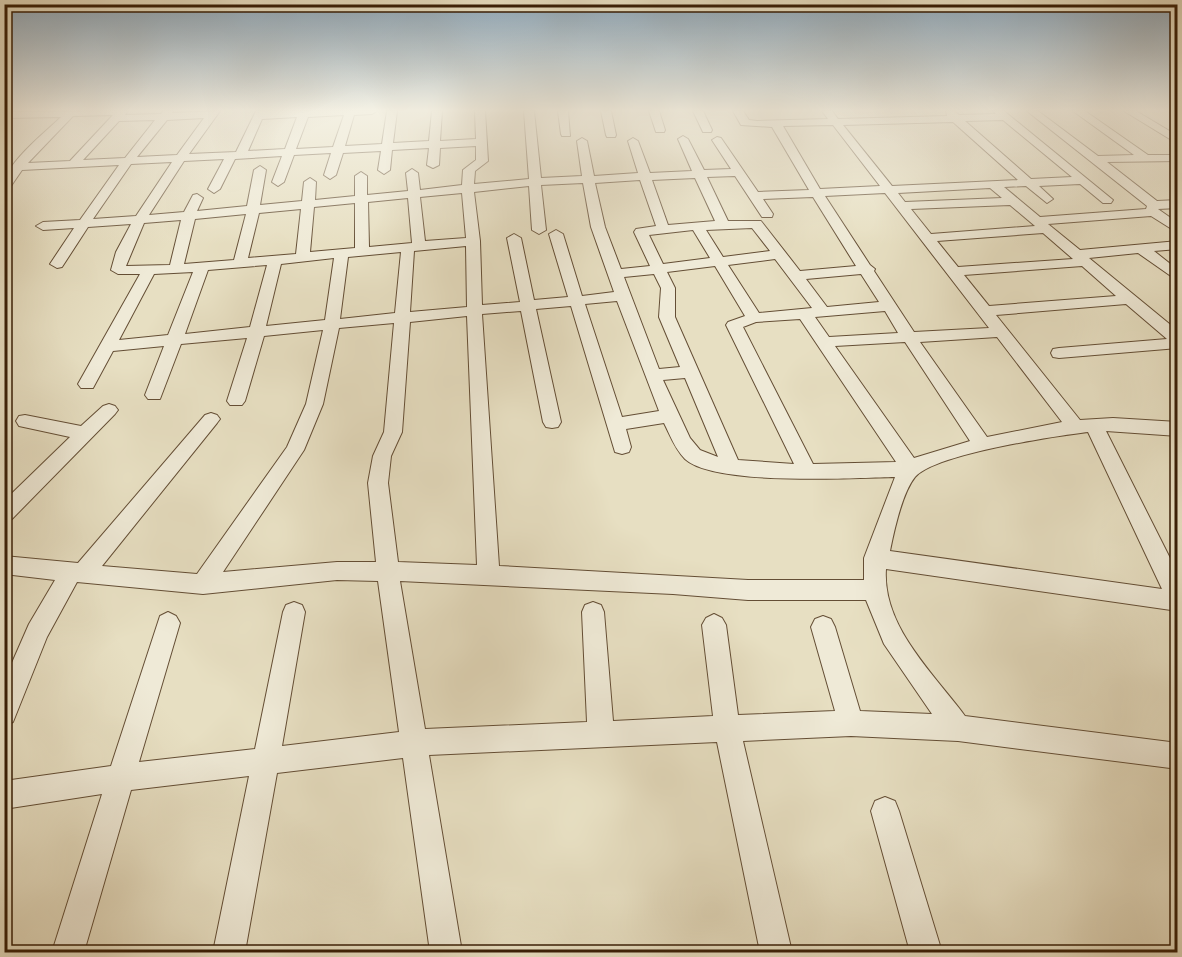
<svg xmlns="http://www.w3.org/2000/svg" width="1182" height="957" viewBox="0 0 1182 957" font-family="'IM FELL Great Primer',serif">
<rect width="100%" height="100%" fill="#e7dfc2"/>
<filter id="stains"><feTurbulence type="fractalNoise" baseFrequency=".00333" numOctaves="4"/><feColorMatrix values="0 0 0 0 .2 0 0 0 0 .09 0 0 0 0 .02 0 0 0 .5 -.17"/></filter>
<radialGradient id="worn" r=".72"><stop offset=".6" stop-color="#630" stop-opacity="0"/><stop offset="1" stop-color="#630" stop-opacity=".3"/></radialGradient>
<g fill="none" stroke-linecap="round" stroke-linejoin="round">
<g stroke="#644e35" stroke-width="2">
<path id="minor" d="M128,111L125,115L161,114L163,111H173L172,113L220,111L189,154L236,152L256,111H377L372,114L354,115L345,146L382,144L387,111H397L393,143L429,141L432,111H442L440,141L476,139L475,111H485L488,161L475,171L474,184L529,179L524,111H534L541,178L582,176L577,141L582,138L587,141L594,176L638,173L628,141L633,138L638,141L650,173L692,171L678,139L683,136L688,139L704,170L731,169L712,140L717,137L721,138L758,192L809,190L772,127L741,125L733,111H743L749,120L757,121L828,119L822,111H832L838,119L947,116L946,111H954L959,115L996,114L993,111H1004L1113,200L1111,203H1103L1080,184L1039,186L1053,199L1047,203L1026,186L1004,187L1040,217L1146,209L1147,206L1027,111H1038L1098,156L1134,155L1073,111H1085L1148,155H1178V161L1107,162L1157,201L1178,200V208L1158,209L1178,223V233L1151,216L1048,224L1080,250L1178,241V249L1154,251L1178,270V281L1138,253L1089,258L1178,331V348L1059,358L1053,357L1051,353L1053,349L1059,348L1167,339L1126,304L996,315L1080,420L1113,418L1178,422V436L1106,431L1178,574V611L886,569C882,626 933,673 965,716L1178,743V769L958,741L851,736L743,741L792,952H760L717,742L429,755L462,952H430L403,758L277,773L245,952H213L249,776L131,790L84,952H52L102,794L4,809V781L111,766L160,616L168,612L176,616L180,623L139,762L255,749L283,612L286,605L294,602L302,605L305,612L282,746L399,732L378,581L337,580L203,594L77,582L47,637L13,722L4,726V681L29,624L55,580L4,574V556L78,563L205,415L211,413L217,415L220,419L217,423L102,566L197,574L287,447L306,404L323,330L264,336L245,401L242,405H230L227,401L247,338L181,344L160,399H148L145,395L164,346L113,351L93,388H81L78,384L140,274H118L111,270L116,252L131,224L88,227L62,267L57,268L50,264L74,228L43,230L36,226L43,222L80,220L119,165L22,170L11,186H4C4,164 46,132 61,117L4,118V112ZM113,115L70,161L28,163L73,116ZM344,115L333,147L296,149L308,117ZM297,117L285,149L248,151L262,119ZM204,118L177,155L137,157L167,120ZM155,120L125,158L83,160L119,121ZM1003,120L1072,177L1031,179L965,121ZM953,122L1018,180L892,186L843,125ZM833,125L880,186L820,189L783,126ZM476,146V160L463,170L462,185L420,190L418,173L412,169L406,173L408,191L367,195V176L361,172L355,176V196L315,200L316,182L310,178L304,182L302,201L260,205L266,170L260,166L254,170L247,206L197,211L203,198L197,194L193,195L184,212L149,215L184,161L224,159L208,189L214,193L220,189L235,159L282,156L272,182L278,186L284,182L294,155L331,153L324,175L330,179L336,175L343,153L381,151L378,170L384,174L390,170L392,150L429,148L427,165L433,168L439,165L440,148ZM172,162L136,216L93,219L131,164ZM735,176L762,217H772L773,214L763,199L813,197L856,266L800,271L761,221H728L707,177ZM695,178L715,221L668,225L652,180ZM640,180L656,226L636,229L634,232L650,266L621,269L605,227L595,183ZM583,183L591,227L614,292L582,296L563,234L556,230L549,234L568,297L534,300L521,238L514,234L507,238L520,302L482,305L480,241L474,192L529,186L532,230L539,234L546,230L541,185ZM990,188L1002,198L905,202L898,193ZM462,193L466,238L425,241L420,197ZM885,193L989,328L914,332L874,271L875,269L870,265L825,196ZM408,198L412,243L369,247L368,202ZM355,203V248L310,252L314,207ZM1010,205L1035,226L931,234L911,209ZM301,209L296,254L248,258L259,213ZM246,214L234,260L184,264L195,219ZM181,220L170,265L126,266L144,223ZM752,228L770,251L723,257L706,230ZM693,230L710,258L663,264L649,235ZM1043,233L1073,259L958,267L937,241ZM466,246L467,307L410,312L414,251ZM401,252L395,313L340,319L348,257ZM334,258L325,320L266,326L281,264ZM775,259L812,308L759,313L728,265ZM267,265L250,327L185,334L208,270ZM715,266L745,316L728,322L726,325L794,464L738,460L675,317V288L667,272ZM1082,266L1116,296L989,306L964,275ZM193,272L168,335L119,340L154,274ZM654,274L661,288L659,317L680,367L659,369L624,277ZM861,274L879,302L827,307L806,279ZM617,301L659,411L622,417L585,304ZM571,306L615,452L622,454L629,452L631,447L626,429L664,423C670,435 675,449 685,459C714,486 853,478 895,477L864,558V580H748L499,566L482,314L521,311L543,422L546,427L552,428L558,427L561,422L536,309ZM885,311L898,333L829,337L815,317ZM467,316L477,565L398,562L388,483L391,456L402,432L410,322ZM800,319L896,462L813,464L743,327L756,322ZM394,323L384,432L373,456L368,483L376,562H337L223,572L304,450L323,404L339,328ZM997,337L1062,422L987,437L920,342ZM905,342L970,441L914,458L835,346ZM685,378L718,457L700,450L690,438L663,380ZM1088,432L1162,589L890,551C894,531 902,493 915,477C935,454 1055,436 1088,432ZM400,581L673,594L748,600H866L884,644L932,714L860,711L835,627L831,619L823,616L815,619L811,627L835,711L738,715L726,625L722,618L714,614L706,618L702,625L713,716L613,721L604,612L601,605L593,602L585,605L582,612L587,722L425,729Z
M558,111H568L570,136H562L561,134Z
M601,111H611L616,135L615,137H607L606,135Z
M649,111H659L665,130L664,132H656Z
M693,111H703L712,130L711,132H703Z
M1124,111H1136L1178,136V144Z
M109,404L115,406L118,410L115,414L11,520L4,522V501L70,437L19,426L16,421L19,416L25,415L81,426L103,406Z
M885,797L895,801L899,811L942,952H910L871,811L875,801Z"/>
</g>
<use href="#minor" fill="#efead7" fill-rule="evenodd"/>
</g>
<linearGradient id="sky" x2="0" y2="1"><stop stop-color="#90abbf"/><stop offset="0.45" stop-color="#f4f1e4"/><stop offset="1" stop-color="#f4f1e4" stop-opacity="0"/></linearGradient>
<rect width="1182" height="245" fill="url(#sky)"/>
<rect width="1182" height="957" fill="none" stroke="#e7dfc2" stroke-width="24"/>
<rect x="6" y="6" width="1170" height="945" fill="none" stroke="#381e06" stroke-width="3"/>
<rect x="12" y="12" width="1158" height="933" fill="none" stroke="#381e06" stroke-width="1.5"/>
<rect width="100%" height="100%" filter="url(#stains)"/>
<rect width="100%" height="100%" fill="url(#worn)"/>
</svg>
